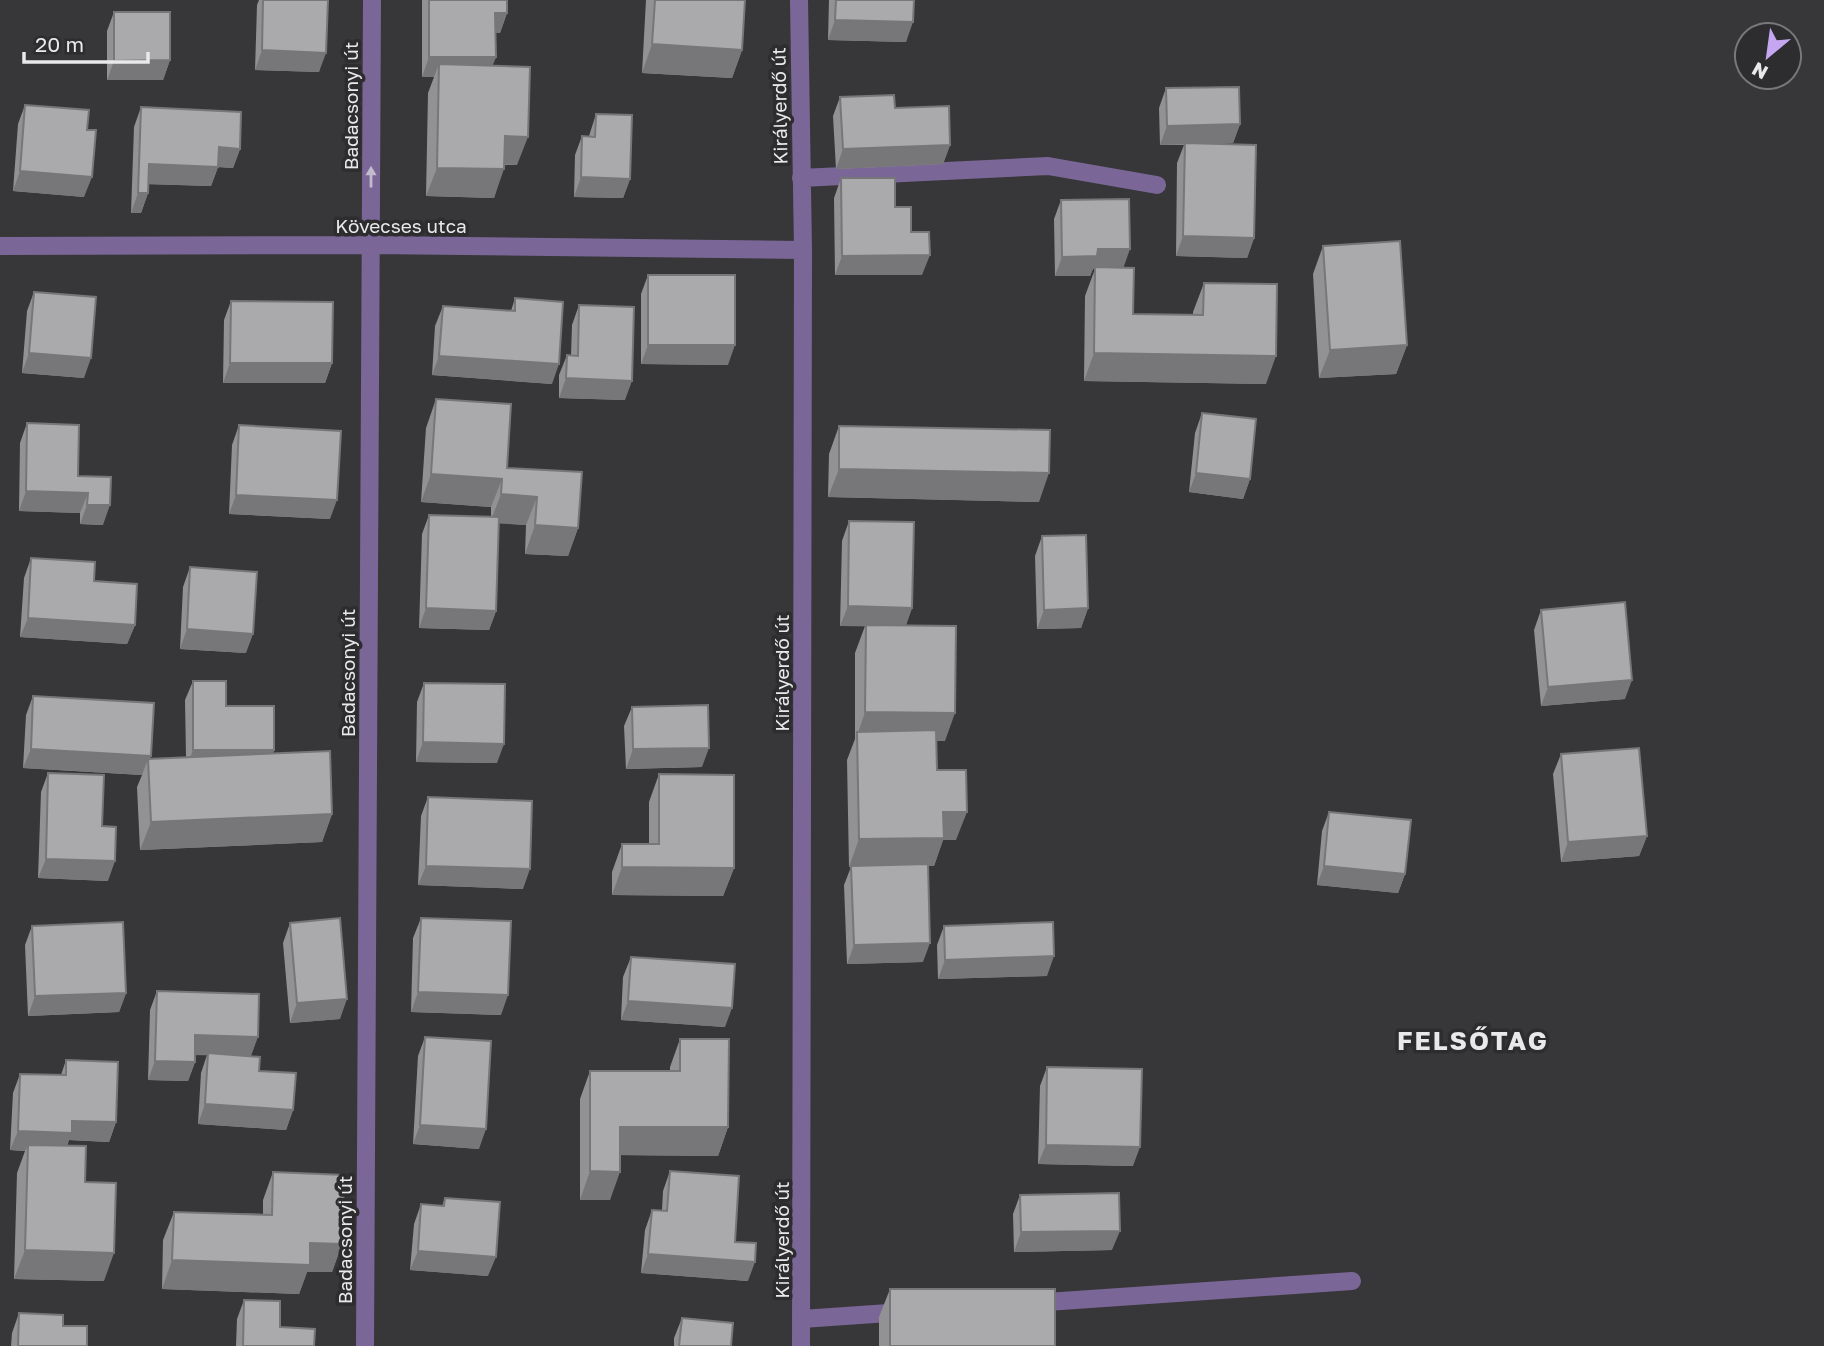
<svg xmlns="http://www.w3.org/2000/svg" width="1824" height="1346" viewBox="0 0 1824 1346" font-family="'Golos Text',sans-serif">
<rect width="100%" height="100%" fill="#373639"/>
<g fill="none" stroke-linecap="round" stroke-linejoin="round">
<path stroke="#7a6797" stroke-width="18" d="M799,0L803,250L801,1346
M801,178L1048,166L1157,185
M0,246L370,245L803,250
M1032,1303L1352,1281
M802,1319L903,1312
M365,1346L372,0"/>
</g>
<path fill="#929194" d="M259,0H328L319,72L255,70L257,5Z
M422,0H507V13L500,33H495L496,57L492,66L517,165H504L494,198L426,196L428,93L434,77H422Z
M646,0H745L742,50L732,78L642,73Z
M829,0H914L906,42L828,40Z
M114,12L170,60L163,80H107V31Z
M1166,88L1240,124L1233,143L1210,144L1254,238L1247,258L1176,256L1177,163L1184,145H1160L1159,108Z
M840,97L895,108L950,145L943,164L836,169L833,116Z
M25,105L87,130L84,197L13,191L18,124Z
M141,107L240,149L233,168L218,167L211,186L148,184V193L141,213H131L134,127Z
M596,114L630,179L623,198L574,197L575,155L582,136H589Z
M841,178L895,207L911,232L922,275H835L834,198Z
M1061,200L1123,268L1133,314H1193V312L1204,283L1266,384L1084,381L1085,296L1095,269H1093L1090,276H1055L1054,219Z
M1323,246L1407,345L1396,374L1319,378L1313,274Z
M648,275L728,365L641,364V294Z
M34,292L84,378L22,373L27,311Z
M515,298L552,384L432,375L435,326L443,306L511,311Z
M231,301L332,363L325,383H223L224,320Z
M579,305L625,400L559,398V375L567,355H571L572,325Z
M436,399L507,468L578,528L568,556L525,554L526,525L499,523L496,611L489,630L419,628L422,534L429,515L491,517V507L421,502L426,428Z
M1202,413L1250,479L1243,499L1189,492L1195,433Z
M27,423L78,476L103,525L80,524V513L19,511L20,443Z
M239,425L330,519L229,514L232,445Z
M839,426L1039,502L828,497L829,454Z
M849,521L912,608L906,625L945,741H936L937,770L956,840H943L934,866H928L923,962L847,964L844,885L851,867H849L847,760L855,739V653L865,626H840L842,541Z
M1042,536L1088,608L1081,628L1037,629L1035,556Z
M31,558L94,581L135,625L127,644L20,637L24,578Z
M190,567L246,653L180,649L183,587Z
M1541,610L1625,699L1541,706L1534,630Z
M193,681L226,706L274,750L273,753L332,814L322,842L140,850L137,787L142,775L23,768L26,715L33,696L150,759L186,757L185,700Z
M424,683L497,763L416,762L417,702Z
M632,707L702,767L626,769L624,726Z
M1561,754L1647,836L1639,856L1561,862L1553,774Z
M48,773L102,826L108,881L38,878L41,792Z
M659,774L734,868L723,896L612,895V872L622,844H649V802Z
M428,797L523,889L418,885L421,816Z
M1329,812L1405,874L1398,893L1317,885L1322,831Z
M421,918L501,1015L411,1012L413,938Z
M290,923L340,1019L290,1023L283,943Z
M32,926L126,993L119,1012L28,1016L25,945Z
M944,926L1047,976L938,979L937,945Z
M631,957L725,1027L621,1020L623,977Z
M157,991L251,1056L259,1071L293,1110L286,1130L198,1124L201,1073L207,1055H195V1062L188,1081L148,1080L150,1010Z
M425,1037L479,1149L413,1144L418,1056Z
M680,1039L728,1127L718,1156L620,1155L610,1200H580V1099L590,1071H670V1067Z
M66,1060L116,1122L109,1142L69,1140L67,1146L85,1182L104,1281L14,1279L17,1173L25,1151L10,1150L13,1093L20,1074L61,1075Z
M1047,1067L1133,1166L1038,1164L1040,1086Z
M670,1171L735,1242L748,1281L641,1273L645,1230L652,1210H662L663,1191Z
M273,1172L342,1244L332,1272H307L299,1294L162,1289L163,1240L174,1212L263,1214V1200Z
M1020,1195L1112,1250L1014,1252L1013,1214Z
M445,1198L488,1276L410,1270L414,1224L421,1204L442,1206Z
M890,1289L1055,1346H879V1317Z
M244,1300L280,1327L314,1346H236L237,1319Z
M19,1313L63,1326L87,1346H11L12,1333Z
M682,1318L731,1346H674V1338Z"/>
<path fill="#777678" d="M495,13H507L500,33H488Z
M835,20L913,22L906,42L828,40Z
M652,44L742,50L732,78L642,73Z
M262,50L326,53L319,72L255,70Z
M429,57H496L488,76L439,64L434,77H422Z
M170,60L163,80H107L114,61Z
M1240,124L1233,143L1160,145L1167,126Z
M505,136L528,137L517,165L495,164Z
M950,145L943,164L836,169L843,149Z
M219,147L240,149L233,168L218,167L211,186L141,184L149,164Z
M437,168L504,169L494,198L426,196Z
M20,171L92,177L84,197L13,191Z
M581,177L630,179L623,198L574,197Z
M138,193H148L141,213H131Z
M1183,236L1254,238L1247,258L1176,256Z
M1098,249H1130L1123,269H1093L1090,276H1055L1062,257Z
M930,255L922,275H835L842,256Z
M648,345H735L728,365L641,364Z
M1407,345L1396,374L1319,378L1330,350Z
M29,353L91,358L84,378L22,373Z
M1094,353L1276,356L1266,384L1084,381Z
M439,356L559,364L552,384L432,375Z
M230,363H332L325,383H223Z
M566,378L632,381L625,400L559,398Z
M839,469L1049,473L1039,502L828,497Z
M1196,473L1250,479L1243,499L1189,492Z
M431,474L502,479L491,507L421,502Z
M26,491L88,493L80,513L19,511Z
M501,494L537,497L526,525L490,523Z
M236,495L337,500L330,519L229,514Z
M87,505H110L103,525L80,524Z
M535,525L578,528L568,556L525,554Z
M848,606L912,608L905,627L840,626Z
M426,608L496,611L489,630L419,628Z
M1088,608L1081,628L1037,629L1044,610Z
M28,618L135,625L127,644L20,637Z
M187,629L253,634L246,653L180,649Z
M1632,680L1625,699L1541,706L1548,687Z
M865,712L955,713L945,741L858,740V733Z
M423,742L504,744L497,763L416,762Z
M709,748L702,767L626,769L633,749Z
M31,749L151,756L148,766V759L142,775L23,768Z
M193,750H274L267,770H186Z
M943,812H967L956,840H943L934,866L849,867L859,839Z
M332,814L322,842L140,850L151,822Z
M1647,836L1639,856L1561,862L1568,842Z
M46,859L115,861L108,881L38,878Z
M426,866L530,869L523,889L418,885Z
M1324,866L1405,874L1398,893L1317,885Z
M622,867L734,868L723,896L612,895Z
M930,943L923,962L847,964L854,945Z
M1054,956L1047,976L938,979L945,960Z
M418,992L508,995L501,1015L411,1012Z
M126,993L119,1012L28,1016L35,996Z
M347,999L340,1019L290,1023L297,1003Z
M628,1001L732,1008L725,1027L621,1020Z
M195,1035L258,1037L251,1056L188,1055Z
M155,1061L195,1062L188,1081L148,1080Z
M205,1104L293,1110L286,1130L198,1124Z
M72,1121L116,1122L109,1142L69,1140L64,1153L28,1145L25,1151L10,1150L18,1131Z
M420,1125L486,1129L479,1149L413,1144Z
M620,1127H728L718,1156L610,1155Z
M1046,1145L1140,1147L1133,1166L1038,1164Z
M590,1171L620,1172L610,1200H580Z
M1120,1231L1112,1250L1014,1252L1021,1232Z
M310,1243L342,1244L332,1272H307L299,1294L162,1289L172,1260Z
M25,1250L114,1253L104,1281L14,1279Z
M418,1251L496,1257L488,1276L410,1270Z
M648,1254L755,1262L748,1281L641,1273Z"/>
<path fill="#aaa9ac" stroke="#777678" stroke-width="2" d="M263,0H328L326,53L262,50Z
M429,0H507V13H495L496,57H429Z
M655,0H745L742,50L652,44Z
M836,0H914L913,22L835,20Z
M114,12H170V60L114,61Z
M439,64L530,67L528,137L505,136L504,169L437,168Z
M1239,87L1240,124L1167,126L1166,88Z
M894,95L895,108L949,106L950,145L843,149L840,97Z
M25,105L89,110L87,130H96L92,177L20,171Z
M141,107L241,112L240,149L219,147L218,167L149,164L148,193H138Z
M596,114L632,115L630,179L581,177L582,136L595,137Z
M1185,143L1256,145L1254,238L1183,236Z
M841,178H895V207H911V232H929L930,255L842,256Z
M1129,199L1130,249H1098L1097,256L1062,257L1061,200Z
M1400,241L1407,345L1330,350L1323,246Z
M1095,267L1134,268L1133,314L1203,315L1204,283L1277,284L1276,356L1094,353Z
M648,275H735V345H648Z
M34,292L96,297L91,358L29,353Z
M515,298L563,302L559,364L439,356L443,306L515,311Z
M231,301L333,302L332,363H230Z
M579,305L634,307L632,381L566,378L567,355L578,356Z
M436,399L511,404L507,468L582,472L578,528L535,525L537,497L501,494L502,479L431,474Z
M1202,413L1256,419L1250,479L1196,473Z
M27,423L79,425L78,476L111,477L110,505H87L88,493L26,491Z
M239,425L341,431L337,500L236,495Z
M839,426L1050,430L1049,473L839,469Z
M429,515L499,517L496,611L426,608Z
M849,521L914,522L912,608L848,606Z
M1086,535L1088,608L1044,610L1042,536Z
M31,558L95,562L94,581L137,584L135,625L28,618Z
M190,567L257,572L253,634L187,629Z
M1625,602L1632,680L1548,687L1541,610Z
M866,625L956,626L955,713L865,712Z
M193,681H226V706H274V750H193Z
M424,683L505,684L504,744L423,742Z
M33,696L154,703L151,756L31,749Z
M708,705L709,748L633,749L632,707Z
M936,730L937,770H966L967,812H943L944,838L859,839L857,732Z
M1639,748L1647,836L1568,842L1561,754Z
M330,751L332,814L151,822L148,759Z
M48,773L104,775L102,826L116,827L115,861L46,859Z
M659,774L734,775V868L622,867V844H659Z
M428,797L532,801L530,869L426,866Z
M1329,812L1411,820L1405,874L1324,866Z
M928,864L930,943L854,945L851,866Z
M340,918L347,999L297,1003L290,923Z
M421,918L511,921L508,995L418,992Z
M123,922L126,993L35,996L32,926Z
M1053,922L1054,956L945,960L944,926Z
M631,957L735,964L732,1008L628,1001Z
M157,991L259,994L258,1037L195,1035V1062L155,1061Z
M425,1037L491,1041L486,1129L420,1125Z
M680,1039H729L728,1127H620V1172L590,1171V1071H680Z
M208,1053L260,1057L259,1071L296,1073L293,1110L205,1104Z
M66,1060L118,1062L116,1122L72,1121V1133L18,1131L20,1074L66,1075Z
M1047,1067L1142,1069L1140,1147L1046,1145Z
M28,1145L86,1146L85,1182L116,1183L114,1253L25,1250Z
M670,1171L739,1176L735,1242L756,1243L755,1262L648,1254L652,1210L667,1211Z
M273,1172L344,1175L342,1244L310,1243V1265L172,1260L174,1212L272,1215Z
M1119,1193L1120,1231L1021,1232L1020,1195Z
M445,1198L500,1202L496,1257L418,1251L421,1204L444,1206Z
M890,1289H1055V1346H890Z
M244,1300L280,1301V1327L315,1329L314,1346H243Z
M19,1313L63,1315V1326H87V1346H18Z
M682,1318L733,1323L731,1346H679Z"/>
<defs><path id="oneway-solid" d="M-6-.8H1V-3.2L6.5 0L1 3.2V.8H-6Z" transform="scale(1.75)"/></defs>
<use fill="#c2bbcd" href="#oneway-solid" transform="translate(371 177) rotate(-90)"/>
<g text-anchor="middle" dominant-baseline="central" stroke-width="7" stroke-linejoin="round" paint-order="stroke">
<g font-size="19" fill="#e9e8ea" stroke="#2d2c2f">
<text transform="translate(350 106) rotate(-90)">Badacsonyi út</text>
<text transform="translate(779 106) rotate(-91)">Királyerdő út</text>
<text x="401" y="225">Kövecses utca</text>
<text transform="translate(347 673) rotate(-90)">Badacsonyi út</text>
<text transform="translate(781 673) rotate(-90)">Királyerdő út</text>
<text transform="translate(344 1240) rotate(-90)">Badacsonyi út</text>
<text transform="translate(781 1240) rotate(-90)">Királyerdő út</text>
</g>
<g font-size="26" font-weight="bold" letter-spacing="2" fill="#e9e8ea" stroke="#2d2c2f">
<text x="1473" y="1040">FELSŐTAG</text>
</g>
</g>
<g transform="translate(1768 56) rotate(209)"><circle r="33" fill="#2d2c2f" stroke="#78777a" stroke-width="2"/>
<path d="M0-5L12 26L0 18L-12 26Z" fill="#c5a7f1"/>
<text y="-10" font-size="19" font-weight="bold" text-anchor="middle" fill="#e9e8ea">N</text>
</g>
<path d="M24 52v10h124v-10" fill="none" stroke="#e9e8ea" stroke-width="3.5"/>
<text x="35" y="52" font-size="21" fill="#e9e8ea" stroke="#2d2c2f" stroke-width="5" paint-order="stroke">20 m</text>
</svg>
